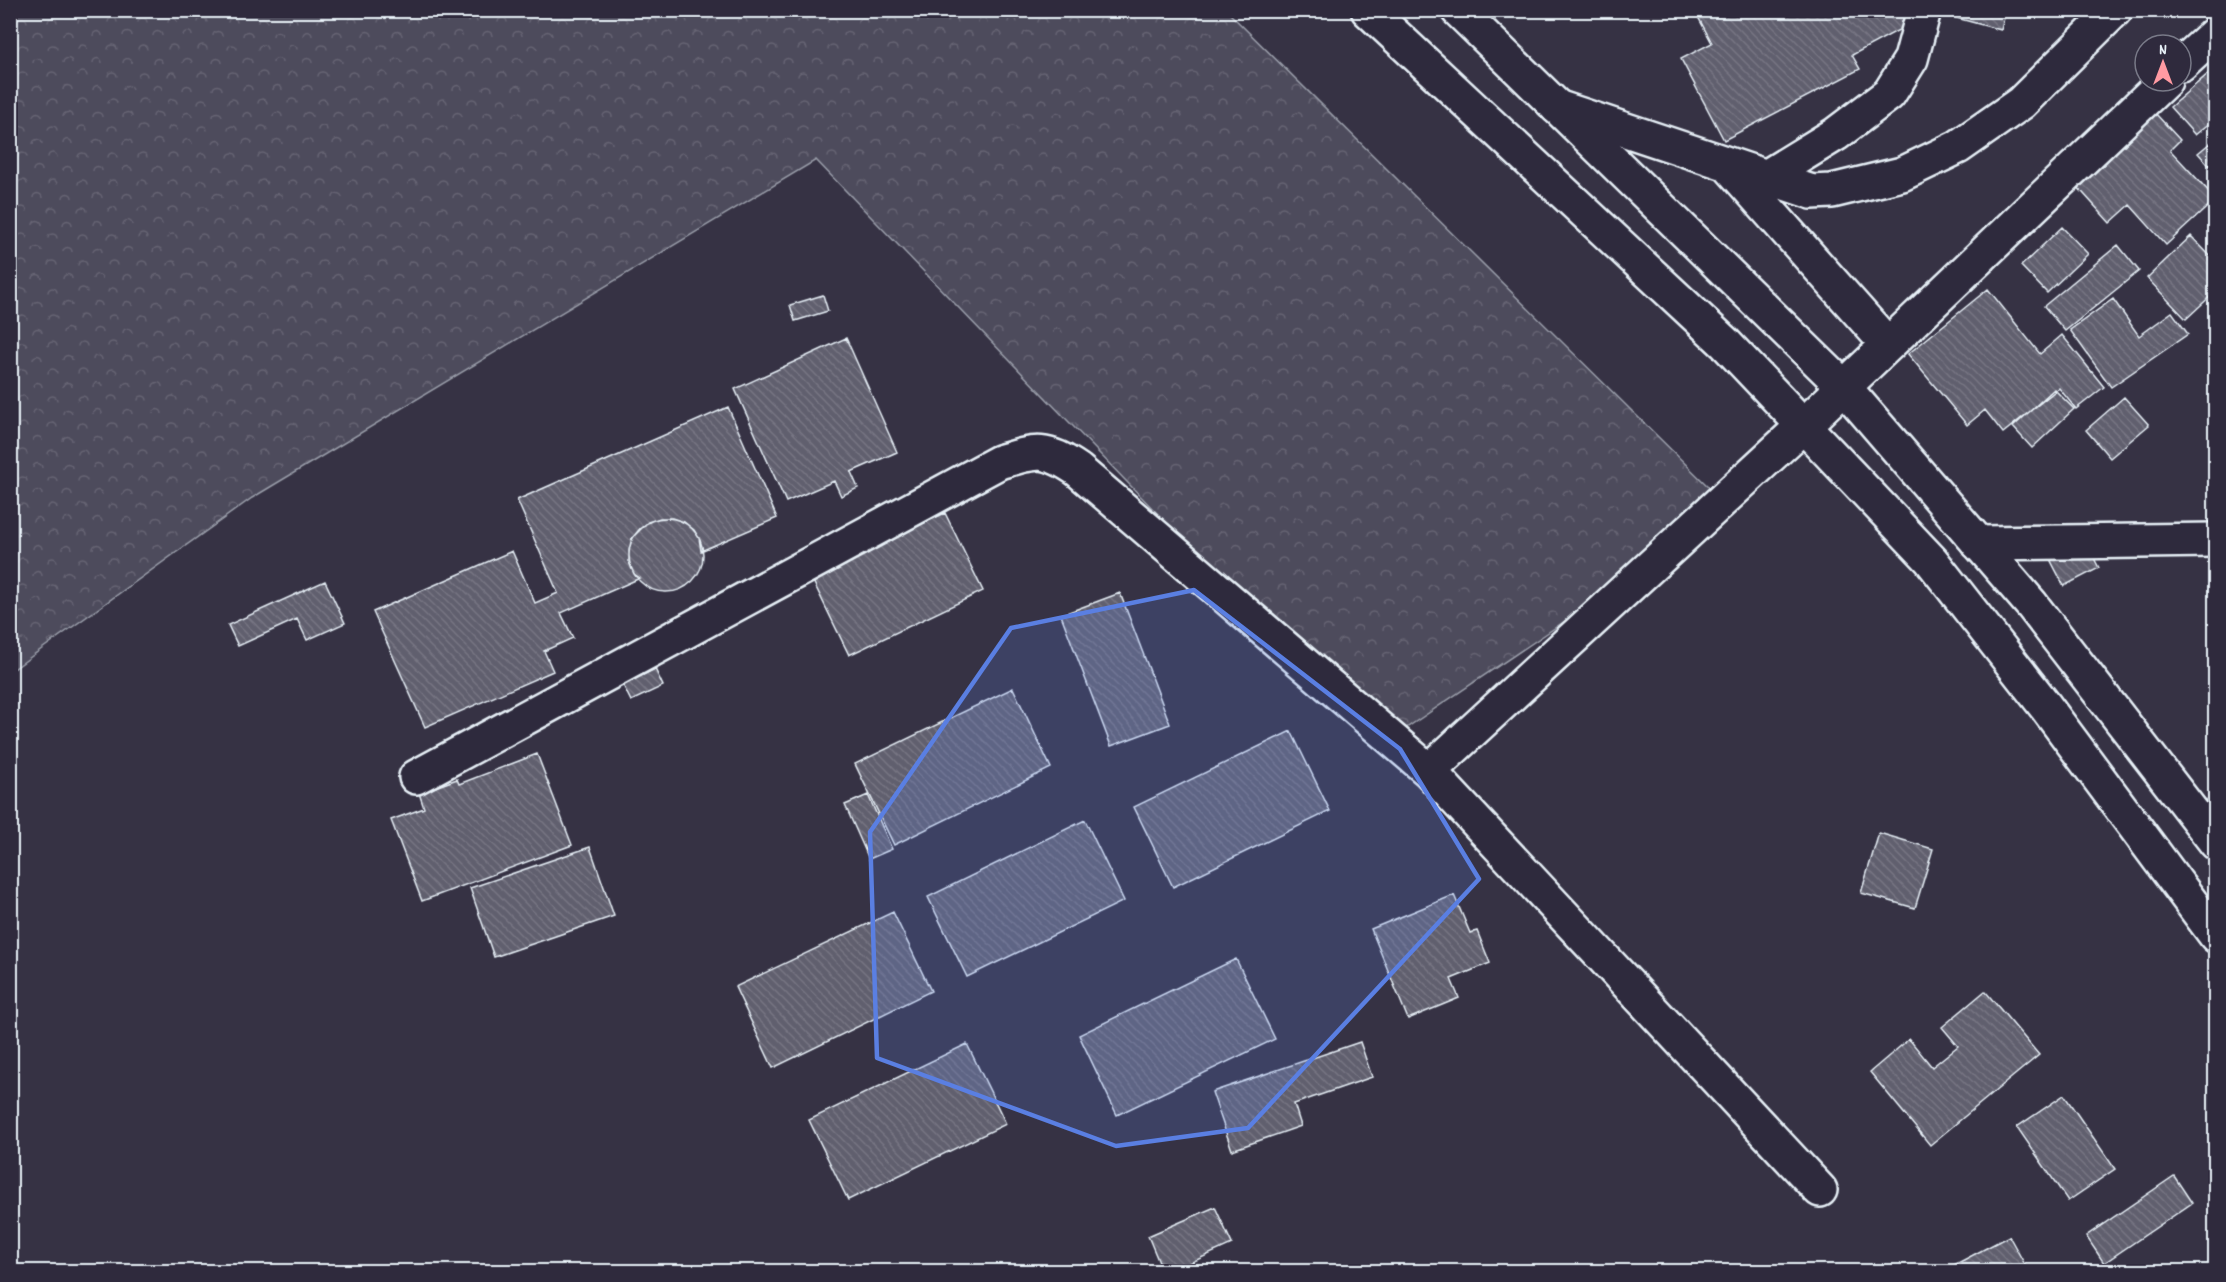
<svg xmlns="http://www.w3.org/2000/svg" width="2226" height="1282" viewBox="0 0 2226 1282" font-family="Dekko,sans-serif">
<defs>
<pattern id="forest-crowns" width="20" height="18" patternUnits="userSpaceOnUse" patternTransform="scale(1.5)"><rect width="20" height="18" fill="#4d4b5c"/><path d="M2 6a3 3 0 1 1 6 0M12 15a3 3 0 1 1 6 0" fill="none" stroke="#676574"/></pattern>
<pattern id="building-back-hatch" width="6" height="6" patternUnits="userSpaceOnUse" patternTransform="scale(1.5)"><rect width="6" height="6" fill="#605e6e"/><path d="M-1 5l2 2M0 0l6 6M5-1l2 2" fill="none" stroke="#777683"/></pattern>
</defs>
<rect width="100%" height="100%" fill="#363244"/>
<filter id="ink" filterUnits="userSpaceOnUse"><feTurbulence type="fractalNoise" baseFrequency=".0167" numOctaves="2"/><feDisplacementMap in="SourceGraphic" scale="12" xChannelSelector="R" yChannelSelector="G"/><feConvolveMatrix kernelMatrix="1 2 1 2 8 2 1 2 1" color-interpolation-filters="sRGB"/></filter>
<g filter="url(#ink)">
<path fill="url(#forest-crowns)" stroke="#9a9eaa" stroke-width="1.5" d="M11,11H1227L1731,509L1381,745L816,160L252,498L11,671Z"/>
<path fill="url(#building-back-hatch)" stroke="#e8f1f8" stroke-width="1.5" d="M1702,10H1903L1910,24L1852,55L1860,69L1724,140L1681,59L1712,43L1696,13Z
M1943,10H2006L2001,30L1942,14Z
M1943,10H2006L2001,30L1942,14Z
M2216,67V118L2195,135L2170,107Z
M2216,67V118L2195,135L2170,107Z
M2154,112L2180,140L2170,150L2216,199L2166,245L2130,205L2110,223L2075,184Z
M2154,112L2180,140L2170,150L2216,199L2166,245L2130,205L2110,223L2075,184Z
M2216,138V173L2198,153Z
M2216,138V173L2198,153Z
M2062,227L2088,254L2047,293L2021,266Z
M2062,227L2088,254L2047,293L2021,266Z
M2191,236L2216,262V291L2186,319L2147,278Z
M2191,236L2216,262V291L2186,319L2147,278Z
M2118,245L2139,271L2065,331L2044,306Z
M2118,245L2139,271L2065,331L2044,306Z
M1988,289L2040,354L2062,335L2104,387L2076,409L2059,388L2003,433L1985,410L1967,425L1908,354Z
M1988,289L2040,354L2062,335L2104,387L2076,409L2059,388L2003,433L1985,410L1967,425L1908,354Z
M823,295L828,311L795,321L790,305Z
M2113,299L2139,336L2172,312L2188,334L2111,387L2070,330Z
M2113,299L2139,336L2172,312L2188,334L2111,387L2070,330Z
M846,338L897,452L851,472L858,488L841,496L834,481L786,502L735,389Z
M2054,389L2074,409L2032,448L2013,427Z
M2054,389L2074,409L2032,448L2013,427Z
M2124,397L2149,425L2110,458L2086,430Z
M2124,397L2149,425L2110,458L2086,430Z
M728,407L777,518L701,551L699,538L694,530L684,522L672,518H660L648,522L632,538L629,550V562L634,574L640,578L561,613L573,638L544,651L553,671L425,727L373,612L512,551L535,603L558,593L517,500Z
M945,513L983,591L849,655L811,577Z
M629 555a37 37 0 1 1 74 0a37 37 0 1 1-74 0Z
M2086,543L2099,568L2064,586L2051,561Z
M2086,543L2099,568L2064,586L2051,561Z
M325,581L345,623L307,640L297,619L238,646L228,625Z
M1120,593L1170,724L1111,746L1061,615Z
M655,669L663,686L631,701L623,685Z
M1013,688L1051,768L894,845L855,764Z
M1291,731L1330,811L1173,887L1134,807Z
M537,754L572,845L422,901L391,820L424,808L419,793L457,779L459,784Z
M868,795L892,849L869,859L845,805Z
M1085,820L1124,901L967,977L928,897Z
M1879,833L1933,849L1915,908L1861,893Z
M590,847L614,916L494,957L470,888Z
M1454,895L1470,933L1477,931L1490,963L1451,979L1459,998L1408,1019L1371,929Z
M893,912L931,991L773,1068L735,987Z
M1236,959L1275,1039L1117,1115L1079,1035Z
M1985,991L2039,1055L1930,1145L1870,1072L1909,1039L1932,1067L1958,1046L1942,1027Z
M1985,991L2039,1055L1930,1145L1870,1072L1909,1039L1932,1067L1958,1046L1942,1027Z
M1360,1042L1372,1077L1294,1104L1301,1126L1232,1150L1212,1092Z
M967,1044L1006,1124L848,1200L809,1120Z
M2064,1095L2115,1169L2068,1201L2017,1127Z
M2064,1095L2115,1169L2068,1201L2017,1127Z
M2174,1176L2192,1203L2104,1263L2086,1236Z
M2174,1176L2192,1203L2104,1263L2086,1236Z
M1215,1207L1232,1244L1170,1272H1163L1148,1236Z
M2009,1236L2029,1272H1941Z
M2009,1236L2029,1272H1941Z"/>
<g fill="none" stroke-linecap="round" stroke-linejoin="round">
<g stroke="#e8f1f8" stroke-width="38">
<path id="minor" d="M2181,65L2216,33
M1557,107L1812,192L1832,191L1902,174L1958,147L2021,103L2115,10
M1729,166L1888,345
M1766,177L1836,134L1889,94L1911,59L1924,10
M1978,543L2216,540
M1429,771L1804,425L2165,81
M416,777L999,462C1036,451 1044,447 1078,470L1429,771L1820,1190"/>
</g>
<g stroke="#e8f1f8" stroke-width="38">
<path id="major" d="M1368,10L1725,343L1931,560L2046,707L2216,936
M1458,10L1844,387L2032,605L2216,843"/>
</g>
<use href="#minor" stroke="#2f2a3d" stroke-width="33"/>
<use href="#major" stroke="#2f2a3d" stroke-width="33"/>
</g>
</g>
<path fill="#5a7fe2" fill-opacity="0.2" stroke="#5a7fe2" stroke-width="4.5" stroke-linejoin="round" d="M1194,590L1400,749L1479,879L1248,1128L1116,1146L877,1058L870,832L1011,628Z"/>
<rect width="2226" height="1282" fill="none" stroke="#2f2a3d" stroke-width="36"/>
<rect x="18" y="18" width="2190" height="1246" fill="none" stroke="#e8f1f8" stroke-width="2" filter="url(#ink)"/>
<g transform="translate(2163 63)"><circle r="28" fill="#2f2a3d" stroke="#797a88" stroke-width="1.5"/>
<path d="M0-4.5L10 22L0 15L-10 22Z" fill="#ff9aa2"/>
<text y="-9" font-size="16" font-weight="bold" text-anchor="middle" fill="#e8f1f8">N</text>
</g>
</svg>
